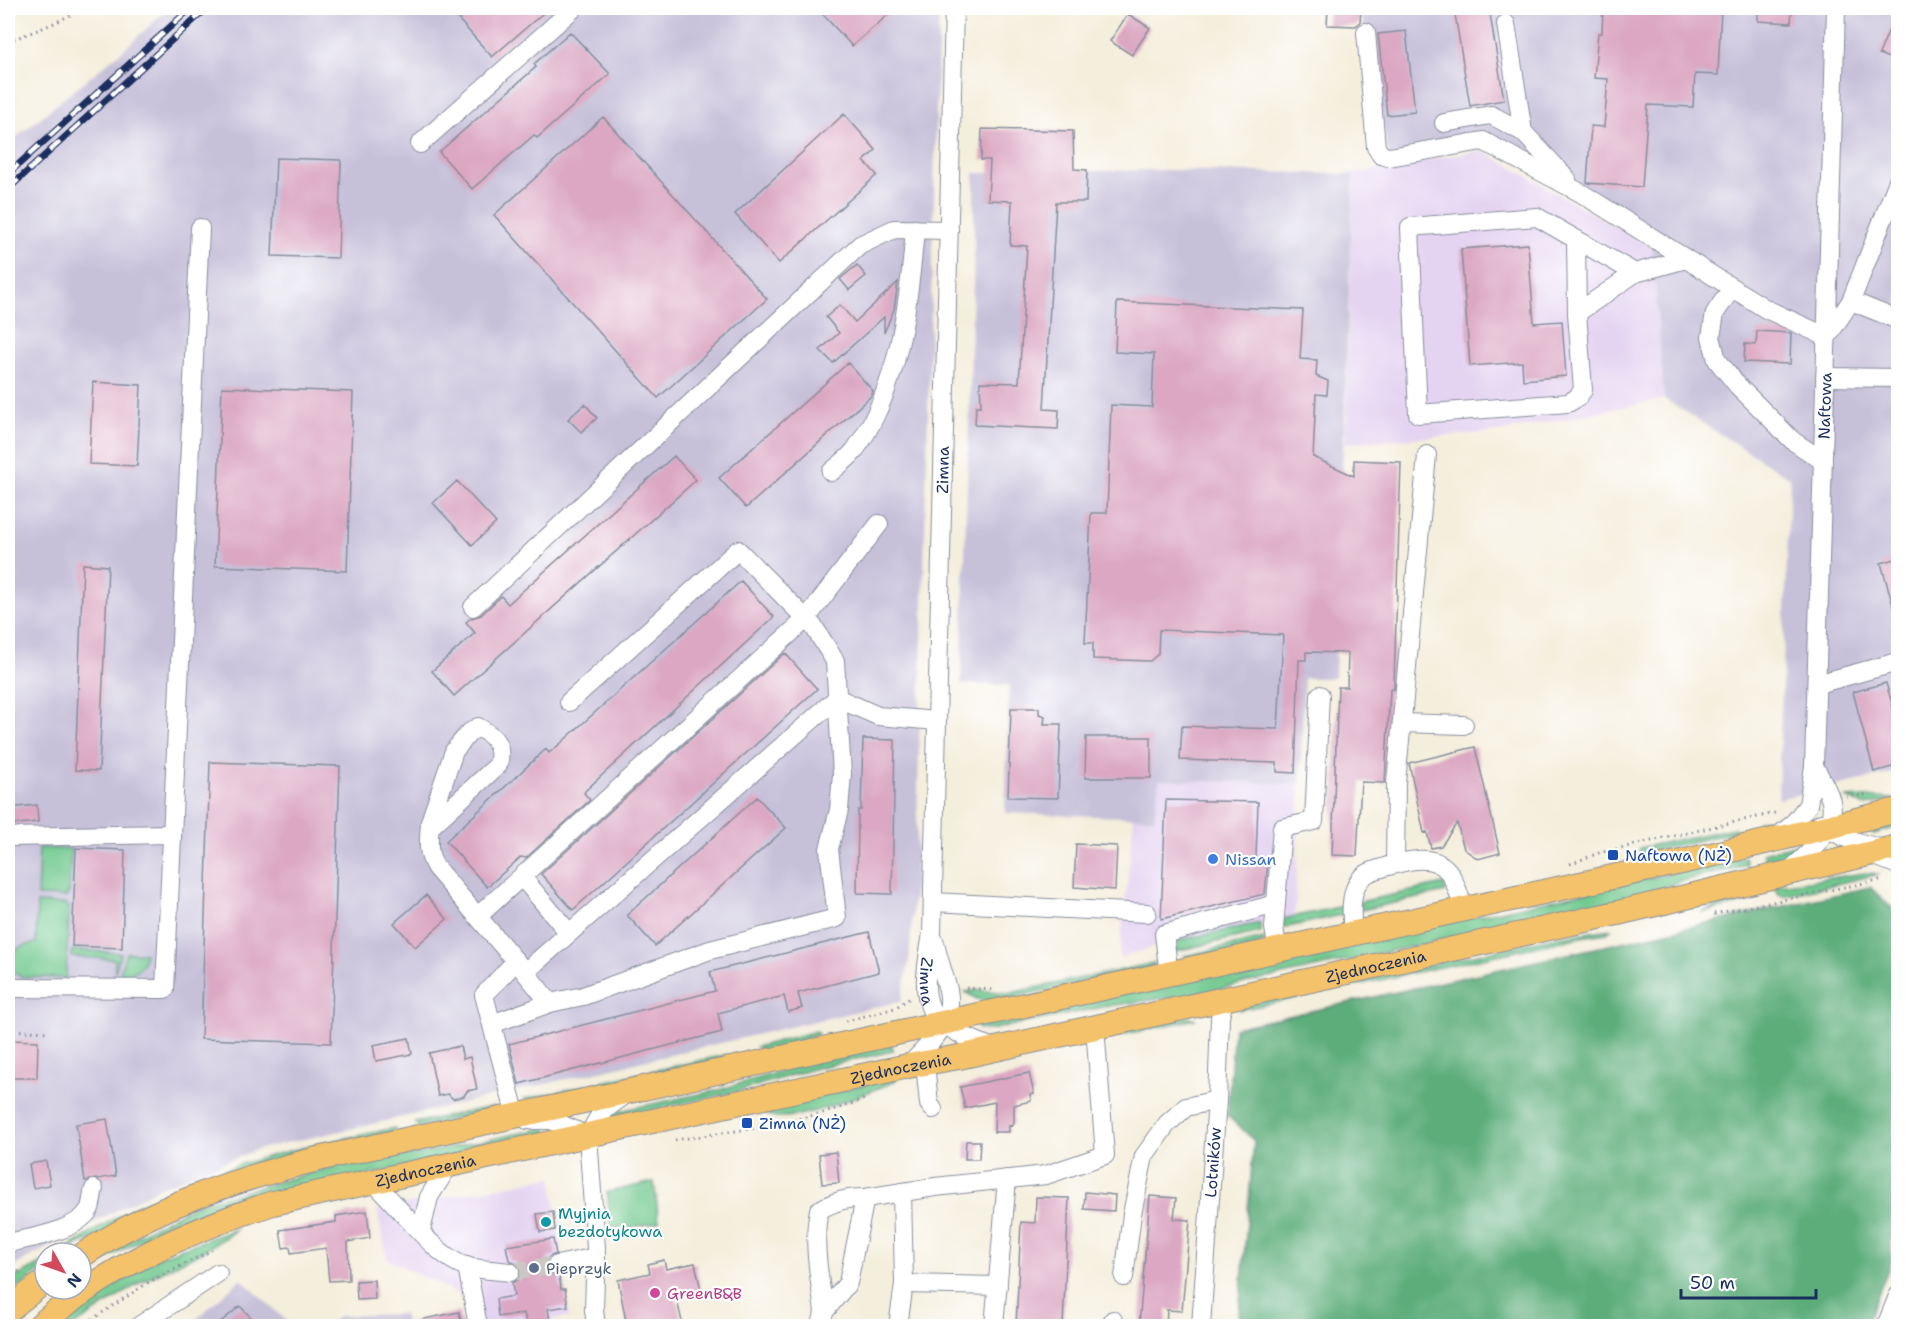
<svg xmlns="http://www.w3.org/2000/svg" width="1906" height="1334" viewBox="0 0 1906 1334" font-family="'Shantell Sans',sans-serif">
<rect width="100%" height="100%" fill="#fff"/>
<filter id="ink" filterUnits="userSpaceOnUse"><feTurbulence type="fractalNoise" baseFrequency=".0167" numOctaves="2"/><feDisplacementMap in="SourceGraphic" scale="12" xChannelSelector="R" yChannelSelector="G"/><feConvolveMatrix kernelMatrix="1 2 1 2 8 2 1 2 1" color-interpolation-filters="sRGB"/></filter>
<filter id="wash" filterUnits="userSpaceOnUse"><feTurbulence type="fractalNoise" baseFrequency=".008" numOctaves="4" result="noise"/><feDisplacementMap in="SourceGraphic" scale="24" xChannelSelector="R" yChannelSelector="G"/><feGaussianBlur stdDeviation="1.35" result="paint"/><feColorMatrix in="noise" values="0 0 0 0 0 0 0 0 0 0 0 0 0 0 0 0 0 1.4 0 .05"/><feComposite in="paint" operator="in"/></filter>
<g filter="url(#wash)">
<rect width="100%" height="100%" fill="#f4eedc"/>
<path fill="#e4d3f1" d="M1482,150L1652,248L1664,399L1498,432L1345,443L1353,174Z
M1158,780L1300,784L1295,916L1174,941L1119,958L1134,817L1154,818Z
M552,1177L569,1317L515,1326H471L467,1298L387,1259L377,1210Z"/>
<path fill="#c6c0d9" d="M169,8H939L916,864L909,962L901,1001L368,1125L259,1149L158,1188L8,1269V144L122,51Z
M1360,8H1898V772L1778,799L1790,478L1664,399L1652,248L1483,141L1389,157Z
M1163,170L1353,174L1335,678H1304L1300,784L1159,780L1154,818L1005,813L1009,685L961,684L974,252V173Z
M241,1279L292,1326H189Z
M403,1314L407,1326H328L339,1316Z"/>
<path fill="#72c98f" stroke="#467c76" stroke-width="1.5" d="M1864,797L1894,799L1866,806L1846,798Z
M1789,813L1775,822L1757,826L1759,821Z
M1898,820V827L1874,834L1867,830V828Z
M1734,828L1740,831L1639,854L1640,848Z
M1803,843C1794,856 1778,857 1765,860L1763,853Z
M39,848L71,849L69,893H67V897L37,896Z
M1745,857L1747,865L1681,881L1632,898L1196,994L1108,1006L989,1030L979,1029L977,1026Z
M1866,873L1880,874L1783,896L1779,894L1772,886Z
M1444,884L1446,892L1361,910L1359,902Z
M1753,891L1755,896L1751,901L1701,913Z
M37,903L67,904V907H69L66,978L22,977C7,971 5,953 21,947C25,945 31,944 36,943Z
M1344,906L1346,914L1283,928L1282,919Z
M1260,923L1261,932L1176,951L1174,941Z
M1611,929L1607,933L1586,936L1240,1010L1245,1005L1552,938Z
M1265,938L1259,946L1193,960L1184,956Z
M72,950L121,953L115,972V959L72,957Z
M126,953H145C144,969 135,975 120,973Z
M1155,963L1152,967L992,1002L977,999L965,992L978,990L1010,993Z
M1188,1017L1196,1019L1117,1036L1121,1030Z
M817,1031L818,1035L765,1052L756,1047Z
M891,1044L893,1051L816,1068L735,1092L609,1119L620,1111L719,1090L795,1067Z
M726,1055L720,1062L532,1103L524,1099Z
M899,1077L894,1082C870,1091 788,1128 767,1114L795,1100Z
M495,1106L489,1111L419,1127L415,1123Z
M395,1128L393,1133L78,1244L65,1253H60C94,1231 129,1208 166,1192C239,1159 317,1144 395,1128Z
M540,1129H546L547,1134L229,1207L137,1242L81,1273V1265L195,1205L347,1163L424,1153Z
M654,1182L659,1222L625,1229L611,1227L607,1192Z
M238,1228L225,1238L199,1253L139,1283L74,1326H53L91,1298L159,1257Z
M45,1262V1267L8,1296V1281Z"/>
<path fill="#5dad7a" stroke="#3c6e6c" stroke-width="1.5" d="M1870,887L1897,913L1891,1263L1865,1326H1238L1254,1140L1227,1116L1234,1028Z"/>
<g id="blocks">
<path fill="#dba7c2" d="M472,8H549L492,57L459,20Z
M817,8H896L852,46Z
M1328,8H1361L1360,22L1356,26L1327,25Z
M1454,8H1489L1504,100L1470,106Z
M1603,8H1721L1718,75L1695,74L1693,107L1648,105L1642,187L1587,183L1591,126L1604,127L1608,79L1594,78L1598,33H1602Z
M1758,8H1792L1791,23L1758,21Z
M1898,8H1899V62L1879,54Z
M1128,14L1150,28L1132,55L1110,41Z
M1406,31L1415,112L1387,115L1378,34Z
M570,32L610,74L537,138L534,135L472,189L439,152L536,67L534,64Z
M844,114L876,150L864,161L877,175L779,263L735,214Z
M603,117L767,299L658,398L494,215Z
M982,129L1073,131L1074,169L1087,170L1086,202H1056L1044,409L1059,410L1058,429L975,425L976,406H981L980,382L1019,383L1027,246L1010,245L1012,201L988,200L990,160H981Z
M276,158L341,160L338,258L272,256Z
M1528,244L1534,323L1562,321L1566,376L1523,380L1522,362L1470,366L1461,249Z
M857,265L866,276L849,290L840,279Z
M898,282L894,309L884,333V317L833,363L820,350L839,333L826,317L840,305L855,322L883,296L884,297V295Z
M1117,302L1303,310L1300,359L1317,360L1316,376L1328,381L1327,395L1316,394L1313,457L1354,476V460L1401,462L1394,684V689H1390L1385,783L1361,782L1357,856L1332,855L1338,687H1347L1348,653L1306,652V660H1299L1295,773L1277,772V763L1180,760L1182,726L1278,729L1283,635L1159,630L1158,654L1150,661L1093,659V643H1085L1091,513H1107L1111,405L1152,407L1154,354L1115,352Z
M1757,331L1791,333L1790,364L1744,362L1745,344L1756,345Z
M848,363L873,391L872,395L746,508L719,478Z
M93,382L141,385L137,466L89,464Z
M222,387L353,392L347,571L215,566Z
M585,404L597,418L581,432L568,419Z
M674,456L696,480L454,696L432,671L475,633L466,622L471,618L481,615L501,596L508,604Z
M457,481L496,523L472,545L433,503Z
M1899,558V608L1894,609L1881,563Z
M83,564L108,566L99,771L75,770Z
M741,581L774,617L586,790L584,793L590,800L526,858L521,857L487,887L446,841L546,749L549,753L561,743Z
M785,653L817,689L573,910L541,874Z
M1886,683L1899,728V765L1874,772L1853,692Z
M1011,708H1039V714L1045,716L1044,724H1061L1058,798L1008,797Z
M1086,737H1151V778H1085Z
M863,739L895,740L892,894L857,893L858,810H861Z
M1475,747L1500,853L1478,859L1464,849L1457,823L1441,846L1431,848L1427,832L1424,833L1409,763Z
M210,762L340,766L331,1043L201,1039Z
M757,797L786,828L655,946L627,915Z
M1166,800L1258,802L1256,858L1268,860L1265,894L1161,919Z
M37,805L38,822L8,825V808Z
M1076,844L1117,846L1115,890L1074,887Z
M76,848L125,850L122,948L72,946Z
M426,895L447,919L415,947L394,923Z
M869,932L879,972L798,993L802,1008L788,1012L784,996L718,1013L722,1032L519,1084L509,1044L715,991L710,972Z
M409,1038L412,1054L376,1061L373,1045Z
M8,1040L38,1041L37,1078H8Z
M460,1046L463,1059L470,1057L477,1089L467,1091L464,1096L453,1099L448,1094L438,1096L429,1053Z
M1029,1073L1034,1094L1030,1095L1031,1101L1014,1105V1122L1012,1126L1009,1125V1132H994L995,1102L965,1108L960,1087Z
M107,1119L116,1176L85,1181L76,1124Z
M966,1141H980L979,1159H965Z
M836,1152L839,1183L822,1184L819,1154Z
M46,1161L50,1185L33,1188L29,1164Z
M1085,1192L1115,1195L1114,1211L1084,1209Z
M1150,1196L1176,1198L1174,1219L1190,1220L1182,1311L1167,1310L1166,1326H1139Z
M1036,1197L1069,1198L1063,1326H1016L1021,1222L1035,1223Z
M367,1211L370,1238L348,1242L349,1280L329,1281L326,1248L291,1253L290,1247L283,1248L280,1230L336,1222V1216Z
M553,1212L555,1230L540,1232L537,1214Z
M553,1239L556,1254L549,1257L546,1262V1268L553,1275L559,1276L561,1289H565L568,1306L548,1309L551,1326H527L524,1313L498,1317L496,1299L514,1296L512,1283L519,1279L521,1273L517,1263L509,1260L506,1246Z
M664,1260L666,1269L695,1263L701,1290L676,1296L683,1326H627L618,1280L650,1273L648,1264Z
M374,1280L375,1299L357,1300L356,1281Z
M240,1306L259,1326H216Z
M459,1312L462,1326H419V1320Z"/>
</g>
</g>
<g filter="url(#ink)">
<use href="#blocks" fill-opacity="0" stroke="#888e9d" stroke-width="1.5"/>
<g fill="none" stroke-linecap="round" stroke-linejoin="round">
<path stroke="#c9c8c3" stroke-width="18" stroke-dasharray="18 9" stroke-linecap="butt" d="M510,1272L557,1265"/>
<g stroke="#888e9d" stroke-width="20">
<g id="minor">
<path id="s1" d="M954,8L932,933C929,955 921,985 930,1007C938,1028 977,1042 996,1049"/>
<path d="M1506,24L1523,132"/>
<path d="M1366,32L1376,147L1381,155L1389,157L1483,141L1581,193L1766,309L1827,337L1851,301L1898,181"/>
<path d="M1444,123L1491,115L1523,132L1567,179"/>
<path d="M420,144L574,8"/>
<path d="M1576,239L1577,313L1583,390L1577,398L1568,403L1418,414L1410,227L1537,217L1635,273"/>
<path d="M1732,288L1715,313L1711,337L1717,360L1738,386L1793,441L1823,461"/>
<path d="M1851,301L1898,320"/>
<path d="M1577,313L1635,273L1686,259"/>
<path d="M1825,377L1898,378"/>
<path d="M831,472C839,465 848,459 855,450C899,389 909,303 915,229"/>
<path d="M473,607L860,245L894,229L949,230"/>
<path d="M1817,684L1898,662"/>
<path d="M1402,723L1464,725"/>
<path d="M1821,823C1839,838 1862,844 1884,849"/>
<path d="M430,827L498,765C503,746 495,736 478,727L469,733L454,751L430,822C429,840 426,852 436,868L525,972L837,698L878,716L937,721"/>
<path d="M8,837L172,834"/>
<path id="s2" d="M1776,838L1792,825L1808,805L1814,766L1836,8"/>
<path d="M1870,854L1898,865"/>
<path d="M1395,864L1396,783L1427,455"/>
<path d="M1789,871C1809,854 1837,830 1831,801C1828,789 1820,777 1814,766"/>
<path d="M522,877L569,933"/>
<path d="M933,902L1147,913"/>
<path d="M478,916L806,619L879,524"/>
<path d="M1353,934C1352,918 1349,900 1357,884C1363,872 1376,870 1388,866C1407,861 1433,853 1448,871C1456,881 1460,898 1464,910"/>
<path d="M1278,951L1274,928L1282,828L1314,821L1320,695"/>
<path d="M525,972L550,1003L583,996L710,950L837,918L829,849L839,810L842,774L835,661L814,627L738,550L569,702"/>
<path d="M1169,975L1164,934L1276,904"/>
<path d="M8,988L165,989L200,228"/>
<path d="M492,1024L550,1003"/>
<path d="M925,1063L929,1104L933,1109"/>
<path d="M908,1066C929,1045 955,1023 948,990C944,974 938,959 935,943"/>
<path d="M516,1116L484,995L516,961"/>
<path d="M527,1120H551L588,1136"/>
<path d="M372,1181C398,1204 436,1259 468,1267C482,1270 496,1270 510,1272"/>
<path d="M902,1192L904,1284L998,1286"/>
<path d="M421,1231L429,1197L449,1165"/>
<path d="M8,1243C30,1238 79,1231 90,1208C92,1203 92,1195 94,1189"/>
<path d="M557,1265L596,1257"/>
<path d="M467,1266L478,1326"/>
<path d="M1124,1277L1132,1214L1144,1156L1167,1124L1186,1107L1217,1100"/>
<path d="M824,1312C820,1279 812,1243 819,1210C834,1202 847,1197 865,1198"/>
<path d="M139,1326L218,1273"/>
<path d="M596,1326L594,1310L596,1248L588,1136L598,1118L607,1108L625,1095"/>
<path d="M821,1326L824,1312L848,1283L865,1198L935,1187L1046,1175L1105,1155L1095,1027"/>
<path d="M898,1326L904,1284"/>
<path d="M994,1326L1007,1179"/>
<path d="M1112,1326L1113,1320"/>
<path id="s3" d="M1201,1326L1217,1100L1220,1018L1224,999"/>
<path d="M1886,1326L1898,1296"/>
</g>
</g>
<g stroke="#888e9d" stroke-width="26">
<g id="major">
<path d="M81,1256C155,1206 236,1179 322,1158L1686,861L1898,810"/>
<path d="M8,1310L45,1281"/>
<path id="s4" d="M39,1326C107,1267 188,1231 273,1203L908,1066L959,1057L1622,912L1898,847"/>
</g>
</g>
<path stroke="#888e9d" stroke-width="3" stroke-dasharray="1.5 4.5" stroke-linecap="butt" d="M8,41C34,32 59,22 83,8
M1846,796L1867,795
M1570,864L1599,853L1779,812
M1714,914L1884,879
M966,988L993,990
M846,1021L895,1008L910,998
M8,1030L49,1032
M675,1140L763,1127L831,1111L867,1098
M8,1278L22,1270
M82,1326L149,1282L212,1250"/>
<use href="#minor" stroke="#fff" stroke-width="18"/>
<use href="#major" stroke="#f3c26a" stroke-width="24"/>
<g stroke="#1b2f5e" stroke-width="7">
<path id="rail" d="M8,174L191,8
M8,189L207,8"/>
</g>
<use href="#rail" stroke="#fff" stroke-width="4.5" stroke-dasharray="14" stroke-linecap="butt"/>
</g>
</g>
<g fill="#1a4fb4" stroke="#fff" stroke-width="2">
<rect x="1607" y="849" width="12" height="12" rx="3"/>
<rect x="741" y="1117" width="12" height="12" rx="3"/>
</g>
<circle fill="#3f7fe0" stroke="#fff" stroke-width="2" cx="1213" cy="859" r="6"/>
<circle fill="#0f9aa8" stroke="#fff" stroke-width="2" cx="546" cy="1222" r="6"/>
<circle fill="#5c6f8a" stroke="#fff" stroke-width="2" cx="534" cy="1268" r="6"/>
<circle fill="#d1479c" stroke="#fff" stroke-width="2" cx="655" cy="1293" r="6"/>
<g text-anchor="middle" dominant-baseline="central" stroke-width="4.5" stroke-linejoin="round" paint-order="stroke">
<g font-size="16" fill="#1b2f5e" stroke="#fff">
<text stroke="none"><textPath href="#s2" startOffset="446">Naftowa</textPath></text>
<text transform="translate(943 470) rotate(-89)">Zimna</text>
<text stroke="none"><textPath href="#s4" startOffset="1394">Zjednoczenia</textPath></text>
<text stroke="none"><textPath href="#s1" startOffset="974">Zimna</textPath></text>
<text stroke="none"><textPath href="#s4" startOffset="908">Zjednoczenia</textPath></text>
<text stroke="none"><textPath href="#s3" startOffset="164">Lotników</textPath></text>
<text stroke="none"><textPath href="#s4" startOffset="422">Zjednoczenia</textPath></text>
</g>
<g font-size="16" fill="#164399" stroke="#fff" text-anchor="start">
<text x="1625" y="855">Naftowa (NŻ)</text>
<text x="759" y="1123">Zimna (NŻ)</text>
</g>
<g font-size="16" fill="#366cbe" stroke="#fff" text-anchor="start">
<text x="1225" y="859">Nissan</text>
</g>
<g font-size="16" fill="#0d838f" stroke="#fff" text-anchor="start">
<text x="558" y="1213">Myjnia<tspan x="558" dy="18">bezdotykowa</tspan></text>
</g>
<g font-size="16" fill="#4e5e75" stroke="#fff" text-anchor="start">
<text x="546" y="1268">Pieprzyk</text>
</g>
<g font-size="16" fill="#b23c85" stroke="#fff" text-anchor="start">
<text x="667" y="1293">GreenB&amp;B</text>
</g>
</g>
<rect width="1906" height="1334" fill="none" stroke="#fff" stroke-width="30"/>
<g transform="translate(63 1271) rotate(130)"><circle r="28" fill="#ffffff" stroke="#a4acbf" stroke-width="1.5"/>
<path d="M0-4.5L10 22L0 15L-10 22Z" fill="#d1495b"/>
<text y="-9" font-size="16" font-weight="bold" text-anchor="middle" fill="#1b2f5e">N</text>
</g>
<path d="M1681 1289v9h135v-9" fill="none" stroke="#1b2f5e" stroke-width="3"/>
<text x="1690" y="1289" font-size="18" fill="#1b2f5e" stroke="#ffffff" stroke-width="4.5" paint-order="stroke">50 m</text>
</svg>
